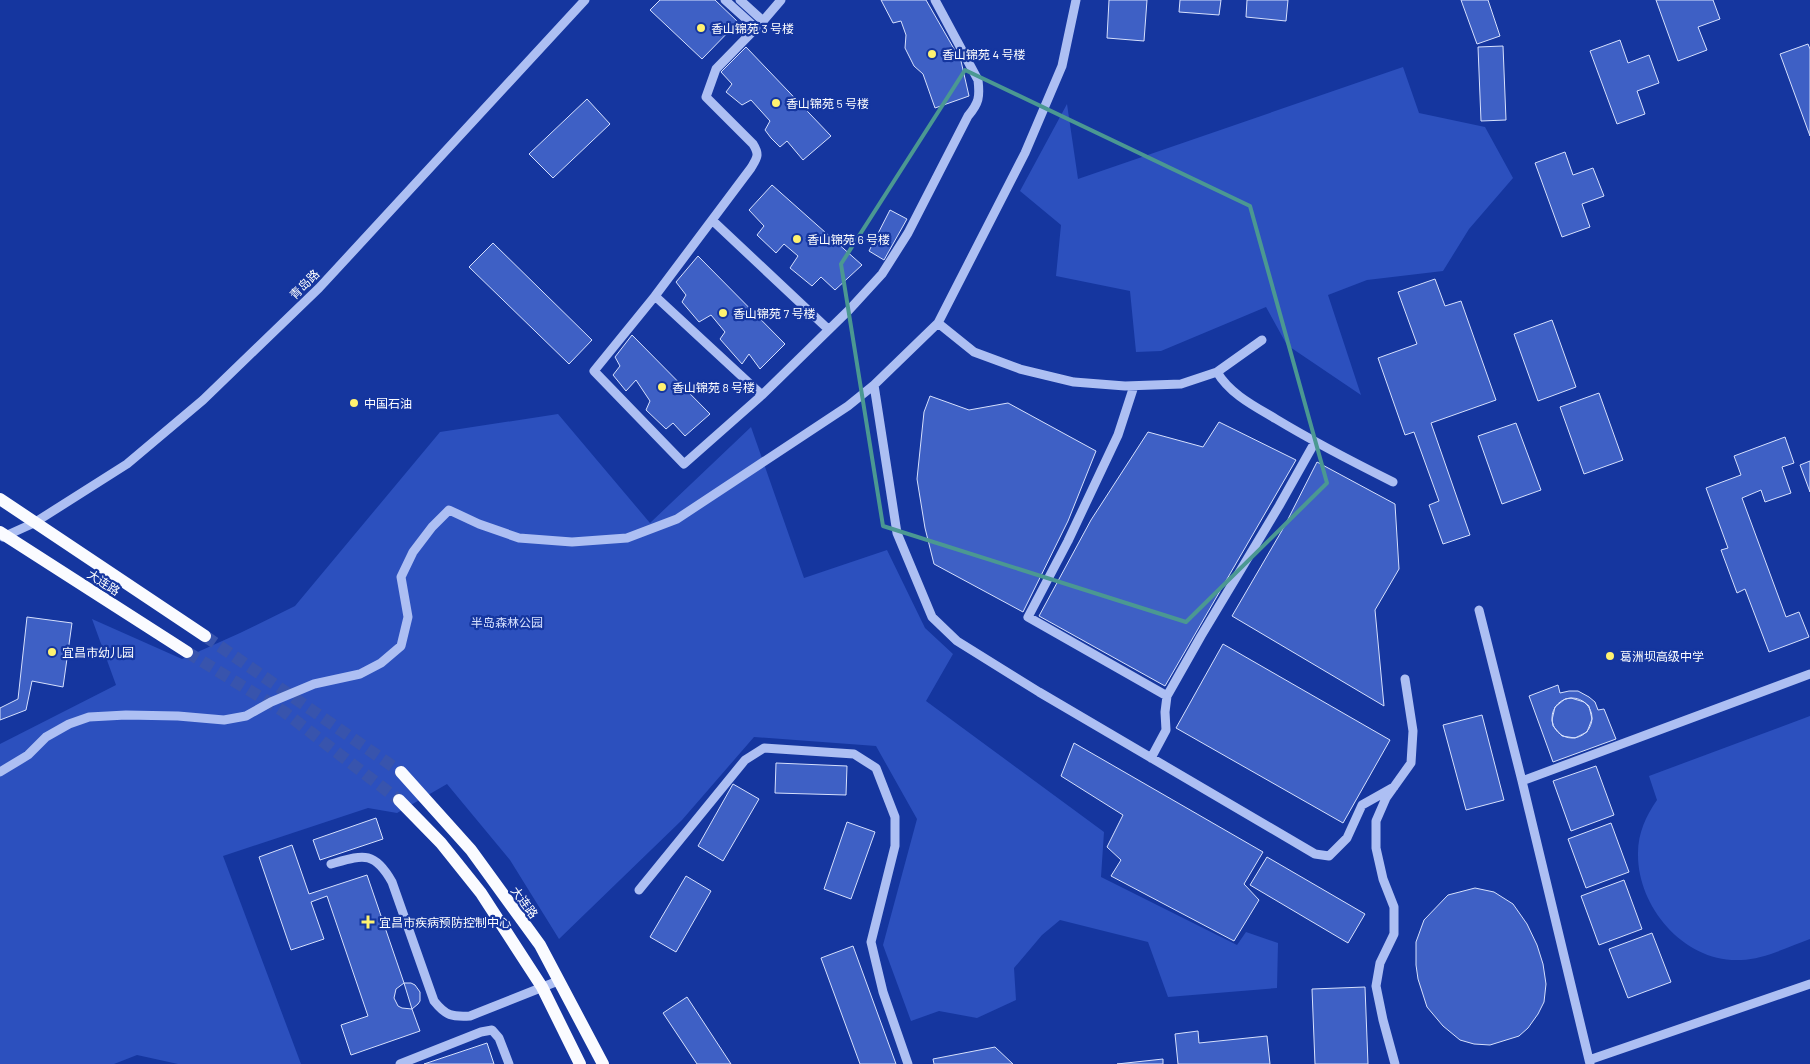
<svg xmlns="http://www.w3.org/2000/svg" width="1810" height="1064" viewBox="0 0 1810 1064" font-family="Barlow,'Noto Sans SC',sans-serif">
<rect width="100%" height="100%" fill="#15369f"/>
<path fill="#2c50be" d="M1403,67L1419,113L1485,127L1513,178L1469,229L1443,271L1367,280L1328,295L1361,395L1287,345L1266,307L1161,351L1136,352L1130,291L1056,276L1061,225L1020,191L1067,104L1078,179Z
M558,414L650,523L751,427L804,578L887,550L925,628L953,654L926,701L1104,832L1101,877L1237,945L1246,932L1278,943L1277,988L1168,997L1148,942L1060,920L1042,935L1014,968L1016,1000L977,1018L939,1011L911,1021L883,945L917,819L876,746L754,737L682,820L559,939L510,860L447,784L397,813L368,808L223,856L301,1064H178L137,1055L114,1064H0V744L116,685L92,619L182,659L240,633L295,606L440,432Z
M1810,716V939C1788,947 1764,959 1741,960C1685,963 1637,907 1638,853C1638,833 1646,816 1657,800L1649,776Z"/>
<path fill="#3e60c5" stroke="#d6e0fd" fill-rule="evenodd" d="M660,0H715L738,22L702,59L650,10Z
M881,0H926L961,61L969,96L935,108L923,74L914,66L905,48L906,35L901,21L893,23Z
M1109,0H1147L1144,41L1107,38Z
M1180,0H1221L1219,15L1179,12Z
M1247,0H1288L1286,21L1246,17Z
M1461,0H1488L1500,36L1477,44Z
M1656,0H1713L1720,19L1698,27L1707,50L1678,61Z
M1620,40L1628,63L1649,55L1659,83L1637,91L1645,114L1617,124L1590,51Z
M1808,44L1810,49V136L1780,54Z
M1503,46L1506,120L1481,121L1478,47Z
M746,47L831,136L803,160L787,141L780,147L771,138L765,130L770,121L751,100L742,105L726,92L732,84L721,72Z
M587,99L610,124L553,178L529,154Z
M1565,152L1573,175L1593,168L1604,196L1582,204L1590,227L1562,237L1535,163Z
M772,185L862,265L835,290L821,277L812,286L790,268L798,256L784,244L776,253L757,235L764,226L749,210Z
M890,210L907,219L884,260L869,251Z
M493,243L592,340L569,364L469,267Z
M698,256L785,344L760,369L749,354L742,364L720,339L725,332L711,315L699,322L682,302L686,295L676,282Z
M1435,279L1445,306L1461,301L1496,400L1431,423L1470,535L1443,544L1429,505L1439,501L1414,432L1405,435L1378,358L1417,344L1398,292Z
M1552,320L1576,387L1538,401L1514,334Z
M632,335L710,414L685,436L673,423L666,429L646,410L650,401L636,380L626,391L613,375L620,366L615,357Z
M1599,393L1623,460L1584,474L1560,407Z
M930,396L969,410L1008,403L1096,451L1068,521L1023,612L934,564L925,528L917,479L924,412Z
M1219,422L1296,460L1165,686L1039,616L1091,520L1148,432L1203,447Z
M1516,423L1541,490L1502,504L1478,436Z
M1785,437L1794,463L1782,467L1791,493L1765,502L1761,490L1742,498L1786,617L1799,612L1809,637L1769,652L1745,589L1737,593L1721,550L1728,548L1706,488L1741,475L1734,456Z
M1810,461V492L1800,465Z
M1317,462L1395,504L1399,569L1375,610L1384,706L1232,616L1284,527Z
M27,617L72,623L63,687L32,681L26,710L0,720V708L18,699Z
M1223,644L1390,740L1343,823L1176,728Z
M1558,685L1560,693L1569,691H1578L1589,697L1595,702L1598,710L1604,709L1616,739L1553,762L1529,696ZM1571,698L1584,702L1589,706L1592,719L1587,732L1575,738L1562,736L1553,726L1552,720L1555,707L1565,699Z
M1552 718a20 20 0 1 1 40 0a20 20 0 1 1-40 0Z
M1482,715L1504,800L1466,810L1443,725Z
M1074,743L1263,852L1244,884L1259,900L1234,941L1111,876L1121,860L1107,847L1123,815L1061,776Z
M776,763L847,766L846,795L775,793Z
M1596,766L1614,815L1571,831L1553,781Z
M733,784L759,799L723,861L698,846Z
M376,818L383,839L320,860L313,840Z
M847,822L875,832L851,899L824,889Z
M1611,823L1629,872L1586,888L1568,839Z
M292,845L309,894L367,875L404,983L396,989L394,998L398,1006L402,1008L412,1009L420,1031L351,1055L341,1025L368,1016L327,896L311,902L324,939L291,950L259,857Z
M1267,857L1365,914L1348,943L1250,885Z
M686,876L711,891L676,952L650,937Z
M1624,880L1642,929L1599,945L1581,896Z
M1475,888L1494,892L1513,904L1527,924L1537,945L1543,964L1546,984L1544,1002L1538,1014L1528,1028L1519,1036L1490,1045L1474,1044L1460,1040L1443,1026L1427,1007L1418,979L1416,965V942L1424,920L1448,895Z
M1652,933L1671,982L1628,998L1609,949Z
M853,946L896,1064H860L821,958Z
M404,983H411L415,985L420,992V1001L418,1004L412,1009Z
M1365,987L1368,1064H1315L1312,989Z
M687,997L731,1064H697L663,1013Z
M1198,1031L1199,1043L1267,1036L1270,1064H1178L1175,1034Z
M487,1043L494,1064H424Z
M995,1047L1013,1064H934L933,1059Z
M1163,1059V1064H1117Z"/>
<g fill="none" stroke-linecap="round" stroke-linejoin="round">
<path stroke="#3854ad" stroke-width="12" stroke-dasharray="12 6" stroke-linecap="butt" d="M205,636L401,772
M187,652L283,711L399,800"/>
<path stroke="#adbff3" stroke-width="9" d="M725,0L756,28L716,69L706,97L753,144C760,155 757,158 751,168L655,296L762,395L849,310L882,274L908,233L968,116C979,103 980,97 978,80L935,0
M740,0L763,21L781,0
M712,220L828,329
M655,296L594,371L684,464L762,395
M938,323L974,352L1020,369L1074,382L1125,386L1181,384L1217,372L1262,340
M1217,372C1230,394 1254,406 1276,419C1314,442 1353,462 1393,482
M874,385L897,533L932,617L957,641L1039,692L1315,854L1329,856L1347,838L1362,805L1394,787
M1134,386L1118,435L1068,541L1028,617L1167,696
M3,537L34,523L127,464L203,400L319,288L585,0
M1479,610L1522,781L1590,1064
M1151,758L1166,730L1165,712L1167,696L1201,636L1279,506L1315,442
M0,772L28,755L46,737L69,724L89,717L126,715L178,716L224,720L246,716L271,702L314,684L360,674L381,663L401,646L408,617L401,577L413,552L432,527L449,510L479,524L519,538L572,542L627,538L677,519L848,406L874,385L938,323L1025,153L1062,66L1076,0
M1522,781L1810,674
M331,864C363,855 374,850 392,882L434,1001C446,1016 452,1017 470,1016L558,981
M639,890L745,760L764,748L854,754L876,768L895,817V846L871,942L883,992L908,1064
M1589,1060L1810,984
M400,1064L481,1032L492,1030L499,1038L509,1064
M1395,1064L1383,1020L1376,986L1380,963L1394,934V907L1383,879L1376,848V821L1386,798L1411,763L1413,731L1405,679"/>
<path stroke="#fafbff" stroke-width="12" d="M0,499L205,636
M0,532L187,652
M401,772L471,850L540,945L603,1064
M399,800L441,843L481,893L542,987L580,1064"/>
</g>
<path fill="none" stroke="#4b9892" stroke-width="4" stroke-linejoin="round" d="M965,70L1250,206L1327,483L1186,622L883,526L841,264Z"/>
<g fill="#fff270" stroke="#15369f" stroke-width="2">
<circle cx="701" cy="28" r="5"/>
<circle cx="932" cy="54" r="5"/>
<circle cx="776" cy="103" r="5"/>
<circle cx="797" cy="239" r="5"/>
<circle cx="723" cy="313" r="5"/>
<circle cx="662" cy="387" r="5"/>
<circle cx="354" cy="403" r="5"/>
<circle cx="52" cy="652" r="5"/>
<circle cx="1610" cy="656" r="5"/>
<path d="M365.5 914.5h5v5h5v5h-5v5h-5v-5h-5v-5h5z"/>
</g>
<g text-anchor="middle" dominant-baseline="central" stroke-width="4.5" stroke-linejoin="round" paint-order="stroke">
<g font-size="12" fill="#fff" stroke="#15369f" text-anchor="start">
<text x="711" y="28">香山锦苑 3 号楼</text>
<text x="942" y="54">香山锦苑 4 号楼</text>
<text x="786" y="103">香山锦苑 5 号楼</text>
<text x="807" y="239">香山锦苑 6 号楼</text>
<text x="733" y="313">香山锦苑 7 号楼</text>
<text x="672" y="387">香山锦苑 8 号楼</text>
<text x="364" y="403">中国石油</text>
<text x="62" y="652">宜昌市幼儿园</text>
<text x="1620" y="656">葛洲坝高级中学</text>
<text x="379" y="922">宜昌市疾病预防控制中心</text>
</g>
<g font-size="12" fill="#fff" stroke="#15369f">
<text transform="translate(304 284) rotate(-45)">青岛路</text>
<text transform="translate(104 582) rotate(33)">大连路</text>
<text transform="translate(525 902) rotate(54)">大连路</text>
</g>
<g font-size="12" fill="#d6e0fd" stroke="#15369f">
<text x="507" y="622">半岛森林公园</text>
</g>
</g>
</svg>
